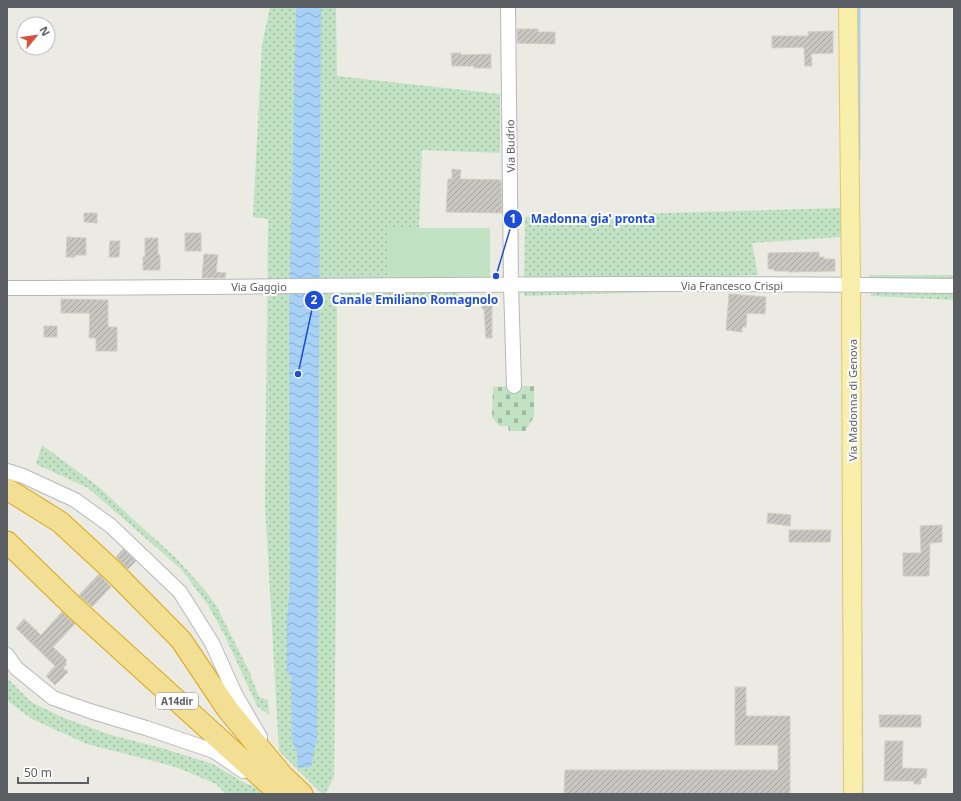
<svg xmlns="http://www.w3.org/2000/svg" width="961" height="801" viewBox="0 0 961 801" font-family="'Noto Sans',sans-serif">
<defs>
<pattern id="grass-dots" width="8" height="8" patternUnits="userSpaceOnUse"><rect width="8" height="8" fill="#c1e2c3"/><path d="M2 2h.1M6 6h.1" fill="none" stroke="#a0baa2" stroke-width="1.8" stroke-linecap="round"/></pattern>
<pattern id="cemetery-stones" width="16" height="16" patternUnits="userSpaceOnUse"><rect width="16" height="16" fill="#c1e2c3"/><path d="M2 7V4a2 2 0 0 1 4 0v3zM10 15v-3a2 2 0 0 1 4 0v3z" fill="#a0baa2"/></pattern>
<pattern id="water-waves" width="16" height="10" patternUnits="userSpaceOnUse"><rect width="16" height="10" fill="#a8d1f7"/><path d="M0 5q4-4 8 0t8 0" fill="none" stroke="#8cadcb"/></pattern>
<pattern id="building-hatch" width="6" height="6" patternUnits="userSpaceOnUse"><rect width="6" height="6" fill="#c8c6c0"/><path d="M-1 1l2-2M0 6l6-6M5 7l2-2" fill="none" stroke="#a5a49f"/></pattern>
</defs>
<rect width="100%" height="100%" fill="#ecebe3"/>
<path fill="url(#grass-dots)" d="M270,7H336L337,76L500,94V153L422,150L419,228L388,229L460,279L459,301L337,303V494L334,777L325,794H322L279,751L265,504L268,219L253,217L262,45Z
M840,208L842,237L752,243L758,275L702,277L699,291L524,296L525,217Z
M869,275H954V300L871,296Z
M42,445L99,487L135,521L175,557L204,589L216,605L249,671L259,697L268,700L269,715L257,706L225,636L208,605L181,569L88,488L36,464Z
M7,678L31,702L64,718L111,735L158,747L213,764L241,781L256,788L262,794H226L216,784L176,767L87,744L32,719L9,702L7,700Z"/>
<path fill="url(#cemetery-stones)" d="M514,386H534V417L525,431H509L508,426H499L492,417L493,387Z"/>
<path fill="#c1e2c3" d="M388,228H490V279H388Z"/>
<path fill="url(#water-waves)" d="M296,7H321L317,738L311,767L298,768L297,753L292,740L291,674H287V617L290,588L289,324Z"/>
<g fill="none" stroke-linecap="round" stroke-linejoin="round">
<path stroke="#a8d1f7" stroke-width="3" d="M859,159V7
M861,635L862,794"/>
</g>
<path fill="url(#building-hatch)" stroke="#d0cdc2" d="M517,29H538V32H555V44L517,43Z
M833,31V53L811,54L812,66H805L804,47L772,48V36H808V32Z
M451,53H461V55L491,54V68H474V66H452Z
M452,169L461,170L460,179L501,180L502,213L446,212L448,179H452Z
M84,213H97V223L84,222Z
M185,233H201V251H185Z
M67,237L86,238V255H75V257H66Z
M145,238H158V255H160V270H143V257H145Z
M110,241H120L119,257H109Z
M819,252V257H824V259H835V271L789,272V271H774V269H768V253Z
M204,254L218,255L216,272L226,273L225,278H202Z
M729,294L766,297L765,314L747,313L746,327H742V332L726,330Z
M482,295H492V338H486L484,309H482Z
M61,299L108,300V327H117V351H96V338H89L90,313H61Z
M44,326H57V337H44Z
M768,513L791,515L790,526L767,523Z
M942,525V542L930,543L929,576H903V553H921L920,526Z
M789,530H831L830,542H789Z
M123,549L136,561L128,569L116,557Z
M99,574L111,587L92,607L79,595Z
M62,612L75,624L53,647L67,660L65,662L67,664L63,668L68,672L55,685L46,676L55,666L16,628L24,619L41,635Z
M735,687H746V716H790V794H564L565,770H778V745H735Z
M879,715H921V727H880Z
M885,741H903L902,768L927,769L926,778H921V784H914V781H884Z"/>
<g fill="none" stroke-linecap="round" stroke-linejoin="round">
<g stroke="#b5b8bc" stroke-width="16">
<path id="minor" d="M508,7L511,285L514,386
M7,288C323,287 638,281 954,286
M7,471L23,476L75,500L111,526L180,592L212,643L235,694L260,737
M7,655L16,668L53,698L90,711L146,728L214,751L243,771"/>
</g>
<g stroke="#e5c664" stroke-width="20">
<path id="major" d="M848,7L851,285L853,794"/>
</g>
<g stroke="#dca614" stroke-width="23">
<path id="highway" d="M7,489L60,522L113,571L181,640L228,710L282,775L302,794
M7,542L75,608L280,794"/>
</g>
<use href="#minor" stroke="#fff" stroke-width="14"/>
<use href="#major" stroke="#f8efad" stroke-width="18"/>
<use href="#highway" stroke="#f3df93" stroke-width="21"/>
</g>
<g text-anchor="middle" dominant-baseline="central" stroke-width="4" stroke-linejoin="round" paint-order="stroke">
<rect fill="#fff" stroke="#8c8e91" stroke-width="1" x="156" y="693" width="42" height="16" rx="3"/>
<g font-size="10" font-weight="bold" fill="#5b5e62">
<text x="177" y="701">A14dir</text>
</g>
<g font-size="11" fill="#5b5e62" stroke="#fff">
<text transform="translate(510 146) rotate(-91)">Via Budrio</text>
<text x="732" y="285">Via Francesco Crispi</text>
<text x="259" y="286">Via Gaggio</text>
<text transform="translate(852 400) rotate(-90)">Via Madonna di Genova</text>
</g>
</g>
<path fill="none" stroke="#1d4ed8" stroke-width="1.5" d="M496 276L513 219M298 374L314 300"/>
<g fill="#1d4ed8" stroke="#fff" stroke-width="1.5">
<circle cx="496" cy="276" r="4"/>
<circle cx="298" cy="374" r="4"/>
<circle cx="513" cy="219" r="10"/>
<circle cx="314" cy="300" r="10"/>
</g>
<g font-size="12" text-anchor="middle" font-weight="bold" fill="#fff">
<text x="513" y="223">1</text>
<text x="314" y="304">2</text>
</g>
<g font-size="12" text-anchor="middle" font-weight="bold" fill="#1d4ed8" stroke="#fff" stroke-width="4" stroke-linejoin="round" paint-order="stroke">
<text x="593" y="223">Madonna gia' pronta</text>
<text x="415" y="304">Canale Emiliano Romagnolo</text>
</g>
<rect width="961" height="801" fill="none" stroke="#5b5e62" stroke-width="16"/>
<g transform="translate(36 36) rotate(61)"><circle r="19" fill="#ffffff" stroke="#bdbfc0"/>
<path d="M0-3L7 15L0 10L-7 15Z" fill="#da4f3c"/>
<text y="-6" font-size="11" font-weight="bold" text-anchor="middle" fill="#5b5e62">N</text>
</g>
<path d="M18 777v6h70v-6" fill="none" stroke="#5b5e62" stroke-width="2"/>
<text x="24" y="777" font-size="12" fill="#5b5e62" stroke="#ffffff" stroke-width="3" paint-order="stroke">50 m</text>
</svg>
